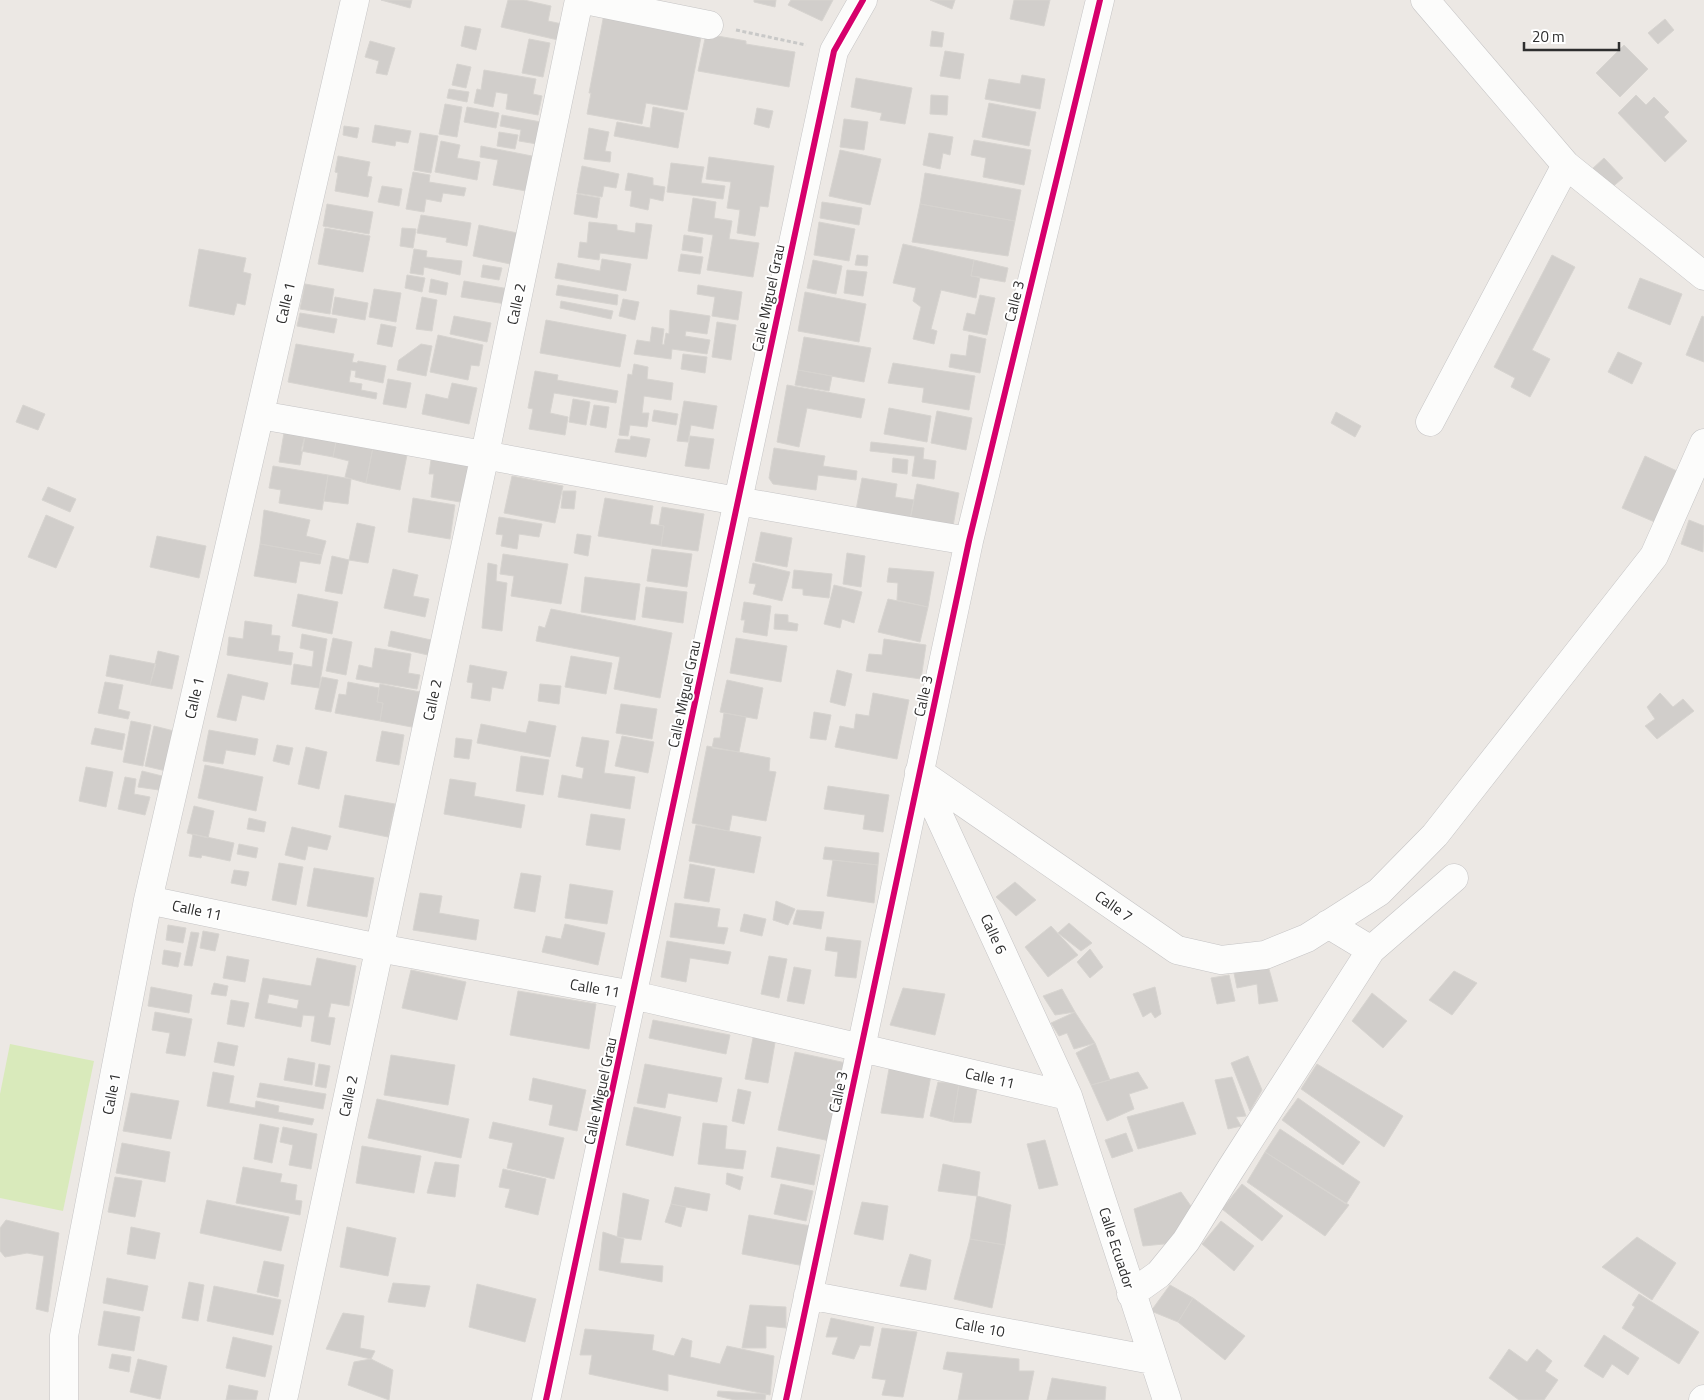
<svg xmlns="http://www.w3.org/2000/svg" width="1704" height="1400" viewBox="0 0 1704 1400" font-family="'Titillium Web',sans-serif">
<rect width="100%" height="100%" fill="#ece8e4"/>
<path fill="#d9eabb" d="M10,1044L94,1061L63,1211L0,1198V1094Z"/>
<path fill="#d1cecb" stroke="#d7d4d0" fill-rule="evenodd" d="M381,0H412L410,8Z
M508,0H524L551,6L548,21L562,24L558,40L501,27Z
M754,0H776L775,7L754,2Z
M791,0H833L822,21L788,5Z
M930,0H955L952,9Z
M1014,0H1050L1044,26L1010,19Z
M604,14L702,32L687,110L646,103L642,124L587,114L591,93H589Z
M1665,19L1674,30L1658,44L1648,33Z
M465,26L481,29L476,50L461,46Z
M932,31L944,33L942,47L930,46Z
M706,34L746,41V44L795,52L789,87L698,71Z
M529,39L550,43L543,77L522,73Z
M370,41L395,48L387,75L376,73L379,61L365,57Z
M1624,45L1648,69L1620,97L1596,73Z
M945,51L964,54L960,79L940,76Z
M457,64L471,67L466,88L452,85Z
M484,70L536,79L533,94L542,96L538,115L506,109L508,94L496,92L493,107L474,103L477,89L481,90Z
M1022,75L1045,79L1040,109L985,99L989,79L1020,84Z
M856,78L912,88L905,124L880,120L882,113L851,107Z
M449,89L469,92L467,102L447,98Z
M931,95L948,96L947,115L930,114Z
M1636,95L1646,105L1654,97L1669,112L1664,117L1687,141L1665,162L1618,113Z
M989,103L1036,112L1029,146L982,137Z
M445,104L462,107L457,137L439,134Z
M467,107L499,113L496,128L464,122Z
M653,107L684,113L678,148L614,136L617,122L650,128Z
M757,108L773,111L769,128L754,124Z
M502,115L541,122L537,144L519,141L521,130L500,126Z
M844,119L868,122L864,150L840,147Z
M375,125L411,131L408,143L396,141L395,146L372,142Z
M344,126L359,128L357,138L343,135Z
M589,128L609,132L605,151L611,152L610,162L584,159Z
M499,132L518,135L515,149L497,146Z
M420,133L438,136L431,173L414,170Z
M929,133L953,137L950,155L943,153L940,169L923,165Z
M974,140L1031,150L1024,185L983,177L986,158L971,155Z
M441,141L460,145L457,158L480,162L477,180L435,172Z
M481,146L532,156L526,191L493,185L498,160L480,157Z
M840,150L881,159L870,205L829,196Z
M338,156L370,162L367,176L372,177L368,197L335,191L338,173L335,172Z
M709,157L774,166L768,207L760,206L755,236L737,233L740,210L727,208L731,182L706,179Z
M1604,158L1623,178L1610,189L1591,170Z
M671,163L704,167L701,183L725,186L723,199L667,192Z
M582,166L619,174L616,188L604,186L602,197L577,193Z
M413,172L430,175L429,182L466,188L464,196L443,193L441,202L426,199L424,212L406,209Z
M628,173L653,178V185L665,187L663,201L650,198L648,210L630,206L632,191L625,190Z
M925,173L1021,190L1015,221L920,204Z
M382,186L402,189L399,206L378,202Z
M577,194L600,198L597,218L574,214Z
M693,198L716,202L714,218L732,221L729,239L759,243L753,277L707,270L713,235L688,231Z
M822,202L862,208L859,225L820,218Z
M327,204L373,212L369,234L323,226Z
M920,204L1015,221L1008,256L912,242Z
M421,215L471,223L467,246L446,242L447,238L417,233Z
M589,222L617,225V230L635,233L636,223L652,225L647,259L600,253L599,260L578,257L580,242L587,243Z
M819,222L855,229L849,261L814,255Z
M479,225L522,234L515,265L473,256Z
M325,228L370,236L363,272L318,264Z
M402,228L416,229L413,248L400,246Z
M684,235L703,238L701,253L682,250Z
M903,244L974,260L971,276L980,277L976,298L941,290L931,329L937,331L934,344L913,339L921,307L913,301L916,288L893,283Z
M199,249L246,258L243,272L251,274L245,305L237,303L234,315L189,306Z
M414,249L427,251L426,257L462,261L460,275L424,267L423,275L410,273Z
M681,254L703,257L700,274L678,271Z
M857,255L868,256L867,266L855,265Z
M1552,255L1575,267L1532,350L1550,359L1530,397L1511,387L1515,378L1494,367Z
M602,259L631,264L626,291L555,278L558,263L600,271Z
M813,260L842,266L836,294L807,288Z
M974,260L1008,268L1005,282L971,276Z
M483,265L502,268L499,280L481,277Z
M847,270L867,272L863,296L844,293Z
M407,275L425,278L422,292L405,288Z
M1640,278L1682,294L1670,325L1628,308Z
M431,279L448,283L446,295L429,292Z
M464,281L509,289L506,304L461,297Z
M305,284L334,289L330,314L300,309Z
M558,285L618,295L617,305L556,295Z
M698,285L742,292L738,320L712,316L715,297L697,294Z
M374,289L401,293L396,322L369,317Z
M805,292L866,304L859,342L798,331Z
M980,295L995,298L987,335L963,330L967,313L975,315Z
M335,297L368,303L365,320L332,314Z
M422,297L437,300L432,331L416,329Z
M623,299L639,302L635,320L619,316Z
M561,301L613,311L611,319L560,308Z
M670,310L710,316L707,334L686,331L685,336L710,340L707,354L672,349L671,359L634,354L637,340L650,342L652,327L664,329L662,344L664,345L666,333L669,334Z
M300,313L337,319L334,333L297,326Z
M454,316L491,323L487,342L450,334Z
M1702,316L1704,317V362L1686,355Z
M546,320L626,335L620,367L540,353Z
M717,322L736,325L731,360L712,357Z
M381,324L396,327L392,347L377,344Z
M438,335L483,345L479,366L471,365L468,380L430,372Z
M969,335L986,339L980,373L949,367L951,354L966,356Z
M804,337L871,348L864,382L798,370Z
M296,344L354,354L352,362L357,363L358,361L386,366L383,383L355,377L356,371L351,370L349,382L362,384L361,390L377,393L376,399L288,382Z
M421,344L432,346L426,376L397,370L399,360Z
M1618,352L1642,363L1632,384L1608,372Z
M683,354L707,357L705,373L681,369Z
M893,363L975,376L969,410L922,402L924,388L888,383Z
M634,364L648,367L647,379L673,383L671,400L644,396L642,413H649L647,427L630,425L628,436L619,435L628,374L632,375Z
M798,370L832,376L829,391L795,385Z
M535,371L558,375L557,380L618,391L616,403L554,393L550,413L568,417L565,435L529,429L533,409L528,408Z
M388,379L411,383L406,408L383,404Z
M452,383L477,388L469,424L422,414L426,394L448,399Z
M787,385L865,399L861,418L807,408L799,447L777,442Z
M573,399L590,402L586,425L569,422Z
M684,401L717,406L713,429L691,425L688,442L677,441Z
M23,405L45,414L38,430L16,422Z
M594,405L609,407L606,428L590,425Z
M889,408L931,416L927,442L884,434Z
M654,410L678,414L676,425L652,421Z
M937,411L972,418L966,450L931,443Z
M1336,412L1361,426L1355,437L1331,423Z
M285,427L306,431L300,465L279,462Z
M306,431L337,437L333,457L301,451Z
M631,436L650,439L646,457L615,452L618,439L630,440Z
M690,436L714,439L709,469L685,466Z
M337,437L374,442L366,483L345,477L349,461L333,457Z
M374,442L397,446L396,453L407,455L400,490L366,483Z
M871,442L924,448L923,459L936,461L934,479L912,476L915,456L870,451Z
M774,448L825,456L823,466L857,471L856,480L818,475L816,490L773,484L769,478Z
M1645,456L1679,472L1657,523L1622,508Z
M893,458L908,460L907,474L892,472Z
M431,460L471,466L466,503L431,497L434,474H429Z
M273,466L328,475L322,510L279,503L281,490L269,488Z
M328,475L351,479L348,504L324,501Z
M512,476L563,486L555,523L504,513Z
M862,478L897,484L895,497L914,500L910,520L856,510Z
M917,484L959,493L953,526L910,520Z
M48,487L76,499L70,512L42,500Z
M563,491H576L574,509L561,508Z
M413,498L455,505L450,539L408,532Z
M605,498L653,506L650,524L664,526L661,546L598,536Z
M662,507L704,514L698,551L661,546L664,526L659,525Z
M264,510L310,520L306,536L326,541L322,555L260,544Z
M46,515L74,527L56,568L28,557Z
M499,517L542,524L539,537L519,534L517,549L501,546L503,535L496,534Z
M1689,520L1704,526L1703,552L1681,544Z
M357,523L375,527L368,563L349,560Z
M761,532L792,538L787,567L755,561Z
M577,534L591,536L588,556L574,553Z
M157,536L206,546L199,578L150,567Z
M260,544L322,555L320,564L300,561L296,583L254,576Z
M652,549L692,554L687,587L647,581Z
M847,553L865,556L861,587L843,584Z
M503,554L568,564L561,604L511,596L514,576L500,574Z
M332,556L349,560L342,594L325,591Z
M488,563L497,565L496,581L507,583L502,631L482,628Z
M753,563L790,572L782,601L753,594L756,584L749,583Z
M889,568L934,572L928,607L897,600L898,583L887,582Z
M393,569L418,575L413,596L429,599L425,617L384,608Z
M794,570L832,574L829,598L803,595V589L792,588Z
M585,577L640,584L635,620L581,612Z
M834,585L862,592L854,623L842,619L840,628L824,624Z
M646,587L687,592L683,623L642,617Z
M298,594L338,602L332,634L292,626Z
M888,599L928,607L920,642L878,632Z
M744,602L771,606L767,636L743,632L745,620H741Z
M551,609L672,633L660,698L614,689L620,657L536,641L539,626L545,628Z
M775,614L788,615V622L798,624L797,631L774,629Z
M245,621L272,625L271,635L280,636L278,651L293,653L291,665L227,655L229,637L243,639Z
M391,631L431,640L428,655L388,646Z
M302,634L327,639L319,688L291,684L294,664L312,667L314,651L300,648Z
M333,638L352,642L346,675L326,671Z
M736,638L787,646L781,682L730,673Z
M884,639L926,645L921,679L866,671L869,654L882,655Z
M375,648L411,654L408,673L420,675L417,689L356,679L359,665L372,668Z
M158,651L179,656L172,689L150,685Z
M110,655L156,664L150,685L106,676Z
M571,656L612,663L606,694L565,687Z
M470,665L507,672L503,689L492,687L490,701L471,698L473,683L467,682Z
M837,670L852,674L845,706L830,702Z
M228,674L268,683L264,700L242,695L236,721L217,717Z
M322,677L338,680L331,712L315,709Z
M727,680L763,688L757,719L720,712Z
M105,682L123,685L118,709L130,712L128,719L98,713Z
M348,682L379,688L377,702L383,703L380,721L335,713L339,694L346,695Z
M380,684L425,693L417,728L380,721L383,703L377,702Z
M540,684L561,686L559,704L538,701Z
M873,693L909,700L897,759L835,747L840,726L854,729L856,714L869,716Z
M1660,693L1673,707L1683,699L1694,711L1657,739L1645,726L1655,719L1647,707Z
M621,704L657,709L652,739L616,733Z
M814,712L831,715L826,740L810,738Z
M724,713L746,717L739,752L712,748L714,738H720Z
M131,721L151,725L143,766L123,762Z
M529,721L556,726L550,757L477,743L481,724L526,733Z
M154,726L174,731L166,771L145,766Z
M95,728L125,734L122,750L91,744Z
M209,730L258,739L255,755L226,750L223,764L203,761Z
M382,731L404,735L399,765L376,761Z
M622,736L654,742L648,773L615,766Z
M582,737L609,741L604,773L635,777L630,809L558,797L562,775L582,779L584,768L576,766Z
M456,738L472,740L469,759L454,757Z
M277,745L293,748L289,765L273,761Z
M707,746L770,758L769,771L776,772L766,821L732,815L729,831L692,823Z
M306,747L327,752L319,789L298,784Z
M521,756L549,760L543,795L516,791Z
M205,765L263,777L256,811L198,798Z
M86,767L113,772L106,807L79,801Z
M142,771L162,776L159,790L138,787Z
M125,777L136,779L134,794L150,797L145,815L118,809Z
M450,779L476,783L474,796L525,805L521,828L444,814Z
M828,786L889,795L883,832L863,829L865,815L824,809Z
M345,795L395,804L388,837L339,827Z
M194,806L214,811L208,838L187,833Z
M591,814L625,819L620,850L586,845Z
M249,818L266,822L264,832L247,829Z
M696,825L761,837L754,873L689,861Z
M292,827L331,836L327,850L308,846L305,860L285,855Z
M193,834L234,843L230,861L202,855L201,858L189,856Z
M239,844L258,848L256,858L237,854Z
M825,847L879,853L878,865L823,859Z
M833,860L878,865L874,903L827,896Z
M279,863L303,867L296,905L272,900Z
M690,864L715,869L709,902L684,898Z
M314,868L374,878L367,917L307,906Z
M234,870L249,872L246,886L231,883Z
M521,873L541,876L535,912L514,908Z
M1015,882L1036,900L1016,916L996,897Z
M570,884L613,891L607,924L565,918Z
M420,893L442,896L439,913L479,920L476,940L413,930Z
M776,901L795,909L788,925L773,920Z
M675,903L720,909L717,927L728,928L724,944L670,937Z
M797,910L824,912L821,929L793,924Z
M744,914L766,919L762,936L740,931Z
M1069,923L1092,943L1081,951L1058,933Z
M565,924L605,933L598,965L542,952L546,936L561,939Z
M168,925L186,928L183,943L166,940Z
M1051,926L1078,955L1048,977L1025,947Z
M203,931L219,934L215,951L200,948Z
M191,932L199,933L192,966L184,965Z
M827,937L861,941L856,978L835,976L838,952L825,950Z
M667,941L731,952L728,964L690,958L686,982L661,977Z
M1090,949L1103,967L1090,978L1077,962Z
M164,950L181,953L178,967L162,964Z
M227,956L249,960L245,982L223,978Z
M769,956L787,959L779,998L761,994Z
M317,958L356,966L349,1006L331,1003L328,1017L335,1018L330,1045L311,1041L315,1016L303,1015L301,1027L255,1018L263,978L311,986ZM269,994L299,1000L297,1009L267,1003Z
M1267,962L1278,1001L1259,1004L1257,984L1237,988L1233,968Z
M794,967L811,970L804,1004L787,1001Z
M411,970L466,982L457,1020L402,1008Z
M1454,971L1477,983L1452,1015L1429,1000Z
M1229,975L1235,1001L1217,1004L1211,978Z
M214,983L228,986L226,996L211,994Z
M151,987L192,995L189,1013L148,1006Z
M1155,987L1161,1014L1155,1018L1151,1012L1143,1017L1133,994Z
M903,988L945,994L935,1035L890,1025Z
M1062,989L1075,1012L1055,1015L1043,996Z
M518,991L596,1004L589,1049L510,1035Z
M1372,993L1407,1021L1383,1048L1352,1021Z
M231,1000L249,1003L244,1027L227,1024Z
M155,1012L192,1019L185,1056L166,1053L170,1033L152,1030Z
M1075,1012L1095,1043L1074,1049L1067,1033L1059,1036L1051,1023Z
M653,1020L730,1035L726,1054L649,1038Z
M754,1033L776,1037L768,1083L745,1079Z
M218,1042L238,1046L234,1066L214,1062Z
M1095,1043L1110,1080L1091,1085L1076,1053Z
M795,1052L846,1063L830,1141L778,1130Z
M391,1055L455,1065L448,1105L384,1095Z
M1248,1056L1262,1090L1250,1111L1231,1063Z
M288,1058L315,1063L312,1085L284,1080Z
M319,1064L330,1066L326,1088L315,1086Z
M645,1064L722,1078L717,1102L668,1093L665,1108L637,1103Z
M1317,1064L1403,1116L1384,1147L1301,1089Z
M889,1069L932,1070L923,1118L881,1113Z
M213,1072L234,1076L229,1103L255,1108L256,1101L279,1106L278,1112L314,1119L312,1125L207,1106Z
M1138,1072L1148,1088L1129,1094L1134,1109L1107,1121L1091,1085Z
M1232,1077L1246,1116L1236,1117L1241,1126L1228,1129L1215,1080Z
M533,1078L586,1090L577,1131L549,1125L553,1105L529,1100Z
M938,1082L959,1084L953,1122L930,1116Z
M260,1083L326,1094L323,1109L257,1097Z
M959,1084L977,1088L971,1123L953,1122Z
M738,1089L751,1092L744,1124L732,1121Z
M131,1093L179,1101L171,1139L123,1131Z
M1298,1098L1360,1142L1343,1165L1282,1120Z
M377,1099L469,1119L461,1158L368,1138Z
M1183,1102L1196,1134L1138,1149L1127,1117Z
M634,1107L681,1117L673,1156L626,1145Z
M493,1122L564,1138L554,1179L507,1168L513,1143L489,1138Z
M703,1123L727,1126L725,1149L746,1151L743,1169L698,1164Z
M260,1124L279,1128L272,1163L254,1159Z
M283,1127L317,1134L311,1169L289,1165L293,1145L280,1142Z
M1280,1129L1360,1182L1346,1204L1265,1152Z
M1126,1133L1133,1151L1112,1158L1105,1140Z
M1045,1140L1058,1185L1039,1189L1027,1144Z
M122,1143L170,1152L165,1182L116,1173Z
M362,1146L421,1156L414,1193L356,1183Z
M777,1147L820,1155L814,1185L771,1177Z
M1265,1152L1349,1205L1325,1236L1247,1182Z
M435,1162L459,1165L455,1197L427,1193Z
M943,1164L980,1172L977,1196L938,1191Z
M243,1167L282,1174L280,1182L297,1185L295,1200L302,1201L300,1215L236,1203Z
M503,1169L546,1179L538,1215L505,1207L510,1189L499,1187Z
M727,1173L743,1177L740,1190L726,1184Z
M115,1177L142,1181L135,1217L108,1212Z
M781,1184L813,1191L806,1221L774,1214Z
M1242,1184L1283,1216L1262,1241L1222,1209Z
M675,1187L710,1194L707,1211L671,1204Z
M1181,1192L1193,1209L1174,1243L1143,1246L1134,1209Z
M623,1193L649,1200L641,1240L617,1237Z
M977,1196L1011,1205L1005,1245L970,1239Z
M207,1200L289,1217L281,1251L200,1233Z
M862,1202L888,1206L883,1240L854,1234Z
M671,1204L686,1207L681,1227L665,1222Z
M749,1215L811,1226L804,1266L742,1254Z
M6,1220L59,1233L48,1312L36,1309L44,1256L27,1253L5,1257L0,1251V1228Z
M1221,1221L1254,1246L1234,1271L1202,1244Z
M131,1227L160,1233L155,1259L127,1254Z
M347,1227L396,1238L388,1276L340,1267Z
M603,1232L624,1239L620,1263L663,1266L662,1282L599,1270Z
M1637,1237L1676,1263L1652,1300L1602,1267Z
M970,1239L1005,1245L992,1308L954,1299Z
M910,1254L931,1260L926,1290L900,1286Z
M264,1261L284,1265L278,1297L257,1292Z
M107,1278L148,1286L143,1311L103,1303Z
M189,1282L204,1285L198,1321L182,1318Z
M393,1283L430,1286L425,1307L388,1302Z
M477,1284L536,1299L525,1342L469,1327Z
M1170,1285L1193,1298L1178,1322L1151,1311Z
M214,1286L281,1300L273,1335L207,1321Z
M1639,1294L1699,1332L1679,1364L1622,1328L1635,1307L1632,1305Z
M1193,1298L1245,1336L1225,1360L1178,1322Z
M750,1305L786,1307V1328L766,1326V1348H742Z
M104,1311L140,1317L134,1351L98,1345Z
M343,1313L364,1316L360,1348L375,1351L371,1359L326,1349Z
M831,1318L874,1327L870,1346L860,1345L854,1359L832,1354L838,1337H826Z
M882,1328L917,1332L903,1397L882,1395L886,1380L872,1378Z
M585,1329L654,1335L652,1350L674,1356L682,1338L692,1341L690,1357L720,1364L727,1346L774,1356L770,1395L668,1374V1391L589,1374L592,1355H580Z
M1604,1335L1639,1358L1628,1375L1612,1364L1603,1378L1584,1366Z
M233,1337L272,1346L265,1377L226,1368Z
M1509,1349L1527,1362L1537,1349L1552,1361L1545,1371L1558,1380L1544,1400H1519L1489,1378Z
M947,1352L1019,1359V1371H1034L1028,1400H958L963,1373L943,1369Z
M112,1354L131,1357L129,1372L109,1368Z
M138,1359L167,1366L160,1399L130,1392Z
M371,1359L393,1370L389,1400L348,1385L354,1362Z
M1052,1378L1106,1387L1105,1400H1047Z
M229,1385L258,1391L256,1400H226Z
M718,1391L766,1394L765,1400H735L717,1396Z"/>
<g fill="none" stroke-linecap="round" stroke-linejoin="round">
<g stroke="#c5c4c5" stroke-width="29">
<path id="street" d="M585,0L709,25
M1425,0L1566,165L1704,276
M260,415C496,456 732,502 969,541
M1430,422L1566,165
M919,772L1177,950L1221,960L1265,955L1307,938L1379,892L1435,835L1654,556L1704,443
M919,772L1068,1096L1167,1400
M148,900L379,948L633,995L1068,1096
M1328,924L1371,950
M1131,1294L1159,1274L1186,1241L1230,1170L1371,950L1454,878
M808,1295L1152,1360
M64,1400V1336L148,900L355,0
M283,1400L485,454L579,0
M546,1400L834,51L863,0
M786,1400L969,541L1100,0
M1703,1400L1704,1399"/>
</g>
<path stroke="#c9c9c8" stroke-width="3" stroke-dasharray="4 2.5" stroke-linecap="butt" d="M736,30L806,45"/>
<use href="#street" stroke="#fcfcfb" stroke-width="28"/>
<g stroke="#fff" stroke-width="9">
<path id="cycleway" d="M546,1400L834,51L863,0
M786,1400L969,541L1100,0"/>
</g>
<use href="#cycleway" stroke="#d6006c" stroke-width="6"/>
</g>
<g text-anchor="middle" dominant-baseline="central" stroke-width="4" stroke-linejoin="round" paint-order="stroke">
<g font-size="15" fill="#2e2e2e" stroke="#fff">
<text transform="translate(768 298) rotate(-78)">Calle Miguel Grau</text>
<text transform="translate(1014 301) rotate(-76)">Calle 3</text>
<text transform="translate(285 303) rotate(-77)">Calle 1</text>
<text transform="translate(516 304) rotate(-78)">Calle 2</text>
<text transform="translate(684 694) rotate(-78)">Calle Miguel Grau</text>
<text transform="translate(923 696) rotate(-78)">Calle 3</text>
<text transform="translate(194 698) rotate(-77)">Calle 1</text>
<text transform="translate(432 700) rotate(-78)">Calle 2</text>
<text transform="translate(1114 906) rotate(35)">Calle 7</text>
<text transform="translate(197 910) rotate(12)">Calle 11</text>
<text transform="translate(994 934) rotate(65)">Calle 6</text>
<text transform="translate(595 988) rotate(10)">Calle 11</text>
<text transform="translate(990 1078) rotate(13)">Calle 11</text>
<text transform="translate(600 1091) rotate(-78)">Calle Miguel Grau</text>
<text transform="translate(838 1092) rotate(-78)">Calle 3</text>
<text transform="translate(111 1094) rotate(-79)">Calle 1</text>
<text transform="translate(348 1096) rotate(-78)">Calle 2</text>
<text transform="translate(1117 1248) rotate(72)">Calle Ecuador</text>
<text transform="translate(980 1327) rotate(11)">Calle 10</text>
</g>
</g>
<path d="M1524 42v8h95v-8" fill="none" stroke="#2e2e2e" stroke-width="2.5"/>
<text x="1532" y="42" font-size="15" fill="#2e2e2e" stroke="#ffffff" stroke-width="4" paint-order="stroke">20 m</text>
</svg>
